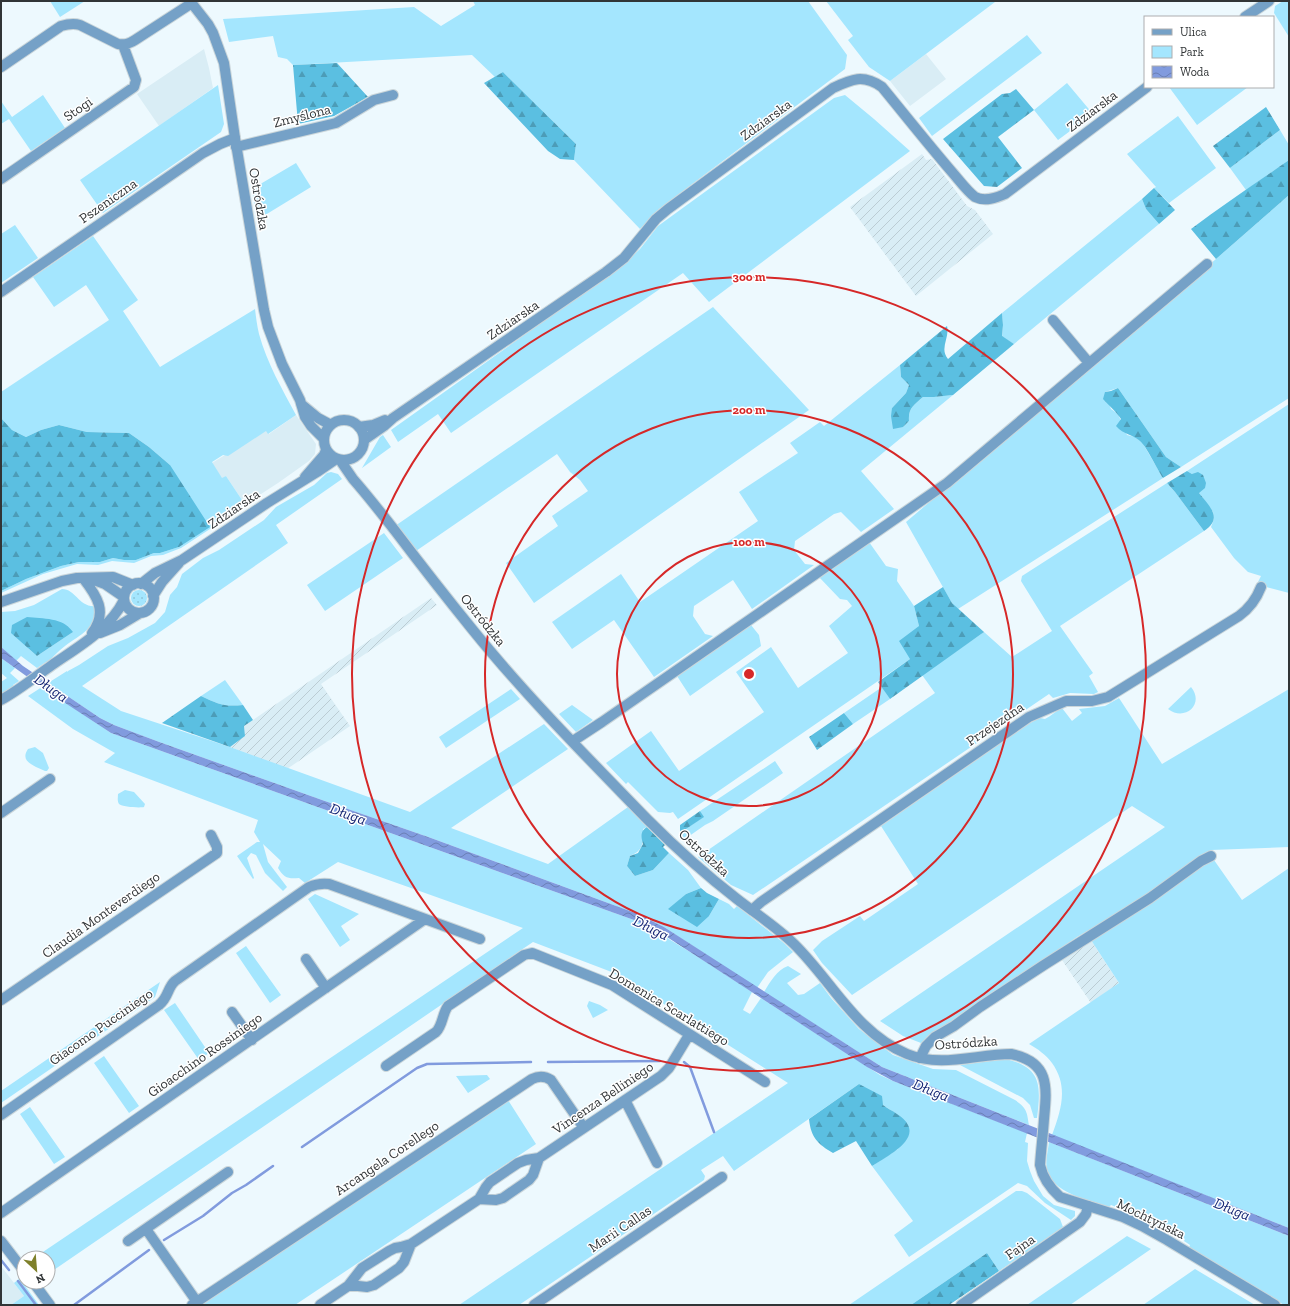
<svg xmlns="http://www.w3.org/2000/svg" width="1290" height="1306" viewBox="0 0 1290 1306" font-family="'Zilla Slab',serif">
<defs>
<pattern id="industrial-furrows" width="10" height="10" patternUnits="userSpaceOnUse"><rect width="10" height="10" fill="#d9edf5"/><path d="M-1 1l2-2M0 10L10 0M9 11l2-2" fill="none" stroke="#bbccd3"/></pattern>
<pattern id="forest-firs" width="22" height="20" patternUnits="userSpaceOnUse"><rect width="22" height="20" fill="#5bbfe1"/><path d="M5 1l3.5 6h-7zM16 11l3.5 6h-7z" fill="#4c9cb7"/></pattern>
<pattern id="garden-dots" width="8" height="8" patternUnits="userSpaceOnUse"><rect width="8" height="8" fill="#a4e6fe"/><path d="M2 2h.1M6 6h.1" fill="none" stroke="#8ec6da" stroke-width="1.8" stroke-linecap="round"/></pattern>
<pattern id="water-waves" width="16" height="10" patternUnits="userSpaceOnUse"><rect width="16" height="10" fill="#819bde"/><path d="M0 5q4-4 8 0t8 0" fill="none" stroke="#6a7fb5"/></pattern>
</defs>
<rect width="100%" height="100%" fill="#edf9fe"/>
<path fill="#d9edf5" d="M204,49L209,68L213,88L159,126L137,94Z
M926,54L946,79L910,106L890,81Z
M296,415L316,444L315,454L309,461L278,483L261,494L254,496L244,503L226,476L222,479L212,463L266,430L269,434Z
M1,1266L24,1296L11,1305H1Z"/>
<path fill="url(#industrial-furrows)" d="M922,154L926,160L932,159L967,206L975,210L993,234L916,296L850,207Z
M431,598L437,605L321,684L350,726L287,769L230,747L245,736L244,726L253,720Z
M1091,940L1119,983L1091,1003L1062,960Z"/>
<path fill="#a4e6fe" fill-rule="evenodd" d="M50,1H85L60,17Z
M473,1H808L847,55L845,69L659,209L640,229L574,160L576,144L503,72L495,77L472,55L293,65L287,59L278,57L273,36L229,42L223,19L414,7L441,26L475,5Z
M826,1H994L995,2L890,81L869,67L848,40L853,36Z
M1283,1H1289V37L1274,13L1275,6Z
M1027,35L1042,53L932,136L919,118Z
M1067,83L1093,114L1058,140L1034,110Z
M218,85L224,124L221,132L103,213L80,180Z
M1169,87H1248L1197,125Z
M43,95L65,128L31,151L9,119L1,124V101L12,117Z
M845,95L874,119L910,151L709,302L683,273L451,433L438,414L398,442L391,430L621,266L640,249L658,226L834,98Z
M1178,116L1216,168L1169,203L1154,188L1156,187L1127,154Z
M1280,130L1289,145V160L1246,190L1230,168Z
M296,163L311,187L257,220L252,189Z
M1289,195V398L1181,467L1166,457L1118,388L1105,392L1111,409L1118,414L1127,435L1135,437L1142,442L1163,478L958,609L952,603L906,522L1216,259Z
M1142,199L1146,209L1159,224L1014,344L1002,337L1003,325L1002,313Z
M15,225L38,258L1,283V234Z
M93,236L138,300L123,311L160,367L255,309C256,317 257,326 259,334C267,363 282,389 296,415L268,434L266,431L228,456L223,455L212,462L222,478L226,476L244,503L239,510L181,548L163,555L151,556L134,563L112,561L98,565L77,564L43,574L1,593V591L26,579L61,566L79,562H100L113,558L124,560H136L154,553H160L179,547L170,465L149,447L129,433L87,432L59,425L41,430L26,437L12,430L1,418V392L109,320L86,285L54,307L33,277Z
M713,307L809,410L534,603L506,563L558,526L552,516L588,491L580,480L570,472L557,454L416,551L395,526Z
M900,365L901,377L909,385L906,393L892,408L903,427L909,421C908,408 914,405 923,397H934L953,395L861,471L894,509L861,532L841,512L834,514L795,541L794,550L805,564L814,565L752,609L733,580L694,606L693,616L705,634L713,636L654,677L614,620L572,649L552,622L621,574L640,602L758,521L739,492L798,453L790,443L820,422L824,426Z
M1289,404V593L1266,587L1257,584L1261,576L1248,572L1234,558L1211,527L1214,519L1213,512L1199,493L1192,474L1187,471Z
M383,435L391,447L362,468L380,437Z
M331,472L338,474L342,479L276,525L288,543L82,686L121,711L230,747L410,812L544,724L568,749L451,828L548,864L628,807L647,827L643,829C643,843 644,850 630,856L627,866L635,876L653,870L669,853L688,870L701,888L686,894L669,909L709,916L719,899L729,904L734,909L737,906L785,944L793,952L768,972L757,988L664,927L638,914L431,838L322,800L162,743L114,725L100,718L48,683L67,671L68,672V671L79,665L108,646L128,638L155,623L165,612L170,595L177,587L182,574L203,558L219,550L264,520L276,507L314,485L327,473Z
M1167,483L1175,492L1204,531L1060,626L1093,673L1089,676L1098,692L1094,694L1070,693L1053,698L1049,694L753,895L731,885L698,857L935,693L922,675L984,632L1012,657L1052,631L1021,581L1022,576Z
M384,533L403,558L325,611L307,585Z
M869,542L886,566L898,569L897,581L914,606L919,626L910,659L678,819L673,812L670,813L658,812L628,782L626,784L606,763L651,731L679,771L764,712L736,672L771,647L798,688L848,653L829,626L852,606L847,600L840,599L819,577Z
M62,589C76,589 79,608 96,606C96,629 81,634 65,646C58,651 53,657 47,663L46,662L37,668L21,656L16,661L1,647V612L15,611L34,605ZM73,632L37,656L28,648Z
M751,625L759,635L761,646L690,696L677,676Z
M1,658L15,668L10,673L19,681L13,685V687L1,695V682L7,678L1,673Z
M225,680L243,705C224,707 218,704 201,696Z
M42,687L111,733L634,920C676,941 713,967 752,992L743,1010L750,1014L761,998L880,1075L893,1081L1027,1133L1025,1142L1028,1143L1027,1161L1030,1171L1034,1181L1043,1196L1054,1205L1075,1211V1216L1071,1220L1045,1203L1027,1186L1018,1183L909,1257L894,1235L913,1221L872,1166L898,1149L901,1117L883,1105L859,1084L734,1171L723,1156L701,1170L705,1176L704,1180L519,1305H459L788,1083L623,978L609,971L533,942L48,1274V1258H34L523,928L338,862L305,883L299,878C288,879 284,878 278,868L281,861L263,844L268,862L287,887L283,891L265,873L256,855L251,853L247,858L254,878L253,879L237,856L257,842H260L254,832L258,820L104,762L115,753L73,729L28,696Z
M882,687L890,699L853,724L844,713Z
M1191,687C1205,704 1185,722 1168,709Z
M511,689L520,699L446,748L439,737Z
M1289,689V847L1211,850L1138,902L1077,937L921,1043L903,1036L880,1021L1165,827L1132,806L852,995L822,963L813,950L822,941L860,916L864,921L918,884L881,826L1030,723L1040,718L1045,719C1051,716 1056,711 1062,708L1072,721L1082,713L1079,709L1105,706L1119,698L1162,764Z
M572,705L593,720L576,732L559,714Z
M35,747L43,753L49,768L47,771H45C35,766 19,762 28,749Z
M775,761L783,773L713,821L705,825L685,839L680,833L703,817L700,811Z
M125,790L134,792L145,804L144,807C140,808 122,807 119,804C117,801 118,797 118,794Z
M1214,860L1242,900L1289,868V1228L1052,1135C1061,1110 1069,1087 1052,1063C1046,1055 1038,1049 1029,1044L1119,983L1091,940L1190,873Z
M315,894L359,914L341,926L350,940L340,947L308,899Z
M246,946L281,995L270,1003L236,953Z
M788,966L801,974L787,983L798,995L804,994L820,983L831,998L859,1029L893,1055L933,1069L956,1070L1015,1100C1027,1108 1027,1112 1029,1125L882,1067L764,992C770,982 777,970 788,966Z
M160,982L155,997L1,1103V1091Z
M589,1001L600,1005L608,1010L593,1018L587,1006Z
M175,1003L209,1053L199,1060L164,1010Z
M104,1056L139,1106L129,1113L94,1063Z
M1005,1059C1042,1067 1041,1086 1037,1118H1034L1030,1105L1023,1098L960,1065Z
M487,1075L490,1079L468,1093L456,1076Z
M508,1100L536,1144L295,1305H201Z
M30,1107L65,1157L54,1164L20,1114Z
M1049,1142L1289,1236V1305H1284L1189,1248L1190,1245L1184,1241L1185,1239L1177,1233L1175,1236C1154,1224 1133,1213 1111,1205L1108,1208C1090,1201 1050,1191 1047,1170C1045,1161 1048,1151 1049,1142Z
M1016,1191H1022L1027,1193L1060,1219L1063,1227L999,1271L987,1253L911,1305H849Z
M1127,1236L1151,1249L1070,1305H1027Z
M1195,1269L1255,1305H1143Z
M19,1279H20L39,1305H11L24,1296L14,1283Z"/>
<path fill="url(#forest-firs)" d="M337,63L368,97L334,116L298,124L293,65Z
M503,72L576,144L574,160L560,159L548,151L484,83Z
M1016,89L1034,110L998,137L1022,168L997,187L984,186L943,139L1002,94L1010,93Z
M1266,107L1280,130L1230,168L1213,146Z
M1289,160V195L1216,259L1191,229C1223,205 1256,183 1289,160Z
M1154,188L1175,210L1159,224L1146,209L1142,199Z
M1002,313L1003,325L1002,336L1014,344L953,395L934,397H923C914,405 908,408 909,421L903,427L893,429L891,416L892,408L906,393L909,385L901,377L900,365L947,326C950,338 939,348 948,359Z
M1118,388L1166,457L1181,467L1163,478C1157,469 1147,447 1140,441C1132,434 1124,435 1116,426L1121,419C1117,412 1109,406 1103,399L1105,392L1111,391Z
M1,418L12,430L26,437L41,430L59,425L87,432L129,433L149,447L170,465L210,527L179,547L160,553H154L136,560H124L113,558L100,562H79L61,566L26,579L1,591Z
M1187,471L1192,474L1198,472L1203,475L1206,483L1205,488L1199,493C1209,506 1224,518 1204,531L1175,492L1167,483Z
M943,587L952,603L984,632L890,699L878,682L910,659L899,641L919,626L914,606Z
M27,617C43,619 63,617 73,632L37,656L11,633L12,625Z
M201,696C218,704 224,707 243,705L253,720L244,726L245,736L230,747L162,723Z
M844,713L853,724L817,750L809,737Z
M700,811L704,817L680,833V825Z
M647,827L665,845L663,847L669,853L653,870L635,876L627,866L630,856L638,853L643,844C641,837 640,831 647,827Z
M701,888L707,893L719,899L709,916L697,927L668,909L686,894Z
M859,1084L882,1096L883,1105C891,1111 904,1116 908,1125C917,1142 884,1158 872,1166L856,1141L833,1153C818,1144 811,1138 809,1119Z
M987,1253L999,1271L949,1305H911Z"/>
<path fill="url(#garden-dots)" d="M131 598a8 8 0 1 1 16 0a8 8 0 1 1-16 0Z"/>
<path fill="url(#water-waves)" d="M1,647L23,666L100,718L114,725L162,743L322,800L431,838L638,914L664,927L882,1067L1289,1228V1236L893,1081L867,1067L667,937L634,920L111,733L53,695L1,658Z"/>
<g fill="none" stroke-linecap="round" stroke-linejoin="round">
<path stroke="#819bde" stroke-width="2.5" d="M548,1062L660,1061
M684,1062L690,1067L714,1132
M302,1147L417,1068L427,1064L531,1062
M164,1240L203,1216L232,1193L246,1185L273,1166
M1,1260L9,1270
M18,1281L36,1305
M74,1305L149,1250"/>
<g stroke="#cbd6da" stroke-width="12">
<path id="minor" d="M1245,17L1269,1
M1,67L61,26C68,24 73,23 80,25L118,44C125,45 129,44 135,40L192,3
M236,147L336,123L374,100L393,95
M1,179L134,87L136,80L123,45
M1,292L203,153L220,144L235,138
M1053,320L1089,363
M359,427L373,425L385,420
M364,440L384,426L393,418L606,272L624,258L656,219L668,209L833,88C852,79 863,74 882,87C905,115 928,144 952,172C959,180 967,191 975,197C985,202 996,198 1005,194L1147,87
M573,741L602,722L947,483L1207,264
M1,813L50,779
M752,910L761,902L1029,717L1066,701H1092L1108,697L1239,616C1250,608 1256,600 1261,587
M306,959L326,988
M1,1000L217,853V847L211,835
M232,1012L252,1040
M920,1058L926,1046L935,1037L954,1026L980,1007L1044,965L1150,898L1201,861L1211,856
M386,1066L436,1032C443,1025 442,1014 448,1006L524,955L532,953L612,985L765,1082
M625,1100L657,1163
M1,1115L159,1005C169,997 167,988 175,981L309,887C316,884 321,883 329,884L480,939
M479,1199L496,1200L503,1198L529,1180L533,1175L539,1158
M1,1213L425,919
M146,1229L197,1302
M1,1241L24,1271
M128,1241L228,1172
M33,1282L50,1305
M348,1286H358L367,1287L374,1285L399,1268L404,1262L411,1244
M192,1305L532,1079C538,1076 545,1076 551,1080L584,1128
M320,1305L348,1286L362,1268L389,1251L395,1248L401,1247L411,1244L479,1199L486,1187L490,1182L518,1163L526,1160L539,1158L661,1076L669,1068L689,1035
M534,1305L722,1177
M961,1305L1080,1222L1086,1214L1088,1206"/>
</g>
<g stroke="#cbd6da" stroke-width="12">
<path id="tertiary" d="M190,1L208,24L213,33L224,63L235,138L264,310L268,327L282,364L300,400L305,417L311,426L324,439
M301,404L318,418L331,425
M324 440a20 20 0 1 1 40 0a20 20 0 1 1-40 0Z
M340,460L353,479C368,496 382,514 396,532C421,565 446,597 472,629C526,696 588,758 648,820C676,848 706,875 737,899C756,914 777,927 794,944C832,981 856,1033 907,1054C941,1068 977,1054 1011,1054C1050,1062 1047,1087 1044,1119C1043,1134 1041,1150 1040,1165C1043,1179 1050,1188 1060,1197L1123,1217L1142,1226L1167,1240L1275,1305
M305,477L324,455L326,450
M83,578C97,596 108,612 92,633
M94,580L105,584L124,597
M124 598a15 15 0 1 1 30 0a15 15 0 1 1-30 0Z
M141,584L155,573L182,560L267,503L317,472L336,459
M153,596L162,582L179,563
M1,602L62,581L77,578L113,577L133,585
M100,633L120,625L140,613
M1,700C19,690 35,677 52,665C78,647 109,630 124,600"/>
</g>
<use href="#minor" stroke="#75a1c7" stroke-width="10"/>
<use href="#tertiary" stroke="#75a1c7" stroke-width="10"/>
</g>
<g fill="none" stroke="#d62828" stroke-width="2">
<circle cx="749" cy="674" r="132"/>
<circle cx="749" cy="674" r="264"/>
<circle cx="749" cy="674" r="397"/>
</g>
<g text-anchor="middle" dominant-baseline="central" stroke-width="3" stroke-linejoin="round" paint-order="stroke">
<g font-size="14" fill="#313537" stroke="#fff">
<text transform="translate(78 109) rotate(-35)">Stogi</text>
<text transform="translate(1092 111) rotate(-37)">Zdziarska</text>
<text transform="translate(302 116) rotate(-14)">Zmyślona</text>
<text transform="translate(766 120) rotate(-36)">Zdziarska</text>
<text transform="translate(259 199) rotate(80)">Ostródzka</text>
<text transform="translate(108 201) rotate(-35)">Pszeniczna</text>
<text transform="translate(513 320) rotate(-34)">Zdziarska</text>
<text transform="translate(234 509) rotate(-34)">Zdziarska</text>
<text transform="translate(483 620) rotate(51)">Ostródzka</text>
<text transform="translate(995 724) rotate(-34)">Przejezdna</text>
<text transform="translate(704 853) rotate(42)">Ostródzka</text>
<text transform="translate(101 915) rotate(-35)">Claudia Monteverdiego</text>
<text transform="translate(669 1007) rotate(31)">Domenica Scarlattiego</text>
<text transform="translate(101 1027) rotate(-35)">Giacomo Pucciniego</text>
<text transform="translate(966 1043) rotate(-4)">Ostródzka</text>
<text transform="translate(205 1055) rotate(-35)">Gioacchino Rossiniego</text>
<text transform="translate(603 1098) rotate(-34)">Vincenza Belliniego</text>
<text transform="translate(387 1158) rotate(-34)">Arcangela Corellego</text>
<text transform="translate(1151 1219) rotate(26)">Mochtyńska</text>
<text transform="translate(620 1229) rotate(-34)">Marii Callas</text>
<text transform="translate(1020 1247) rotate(-35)">Fajna</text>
</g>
<g font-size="15" font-style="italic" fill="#152674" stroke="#fff">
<text transform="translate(51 688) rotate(35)">Długa</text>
<text transform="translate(348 814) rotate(20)">Długa</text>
<text transform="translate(651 928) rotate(26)">Długa</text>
<text transform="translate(931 1090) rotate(22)">Długa</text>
<text transform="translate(1232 1209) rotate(22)">Długa</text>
</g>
</g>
<circle cx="749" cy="674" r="6" fill="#d62828" stroke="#fff" stroke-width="2"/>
<g font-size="12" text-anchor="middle" font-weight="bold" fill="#d62828" stroke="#fff" stroke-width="3" stroke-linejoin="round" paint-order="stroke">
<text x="749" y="281">300 m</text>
<text x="749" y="414">200 m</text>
<text x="749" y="546">100 m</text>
</g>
<rect width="1290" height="1306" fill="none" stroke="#313537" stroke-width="4"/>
<rect x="1144" y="16" width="130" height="72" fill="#ffffff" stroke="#adaeaf"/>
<rect x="1152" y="29" width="20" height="6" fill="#75a1c7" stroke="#adaeaf"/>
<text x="1180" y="36" font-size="12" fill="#313537">Ulica</text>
<rect x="1152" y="46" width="20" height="12" fill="#a4e6fe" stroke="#adaeaf"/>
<text x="1180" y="56" font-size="12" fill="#313537">Park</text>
<rect x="1152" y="66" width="20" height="12" fill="url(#water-waves)" stroke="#adaeaf"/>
<text x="1180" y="76" font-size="12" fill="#313537">Woda</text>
<g transform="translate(36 1270) rotate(154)"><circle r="19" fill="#ffffff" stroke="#adaeaf"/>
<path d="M0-3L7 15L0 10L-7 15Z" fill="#7e802a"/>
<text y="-6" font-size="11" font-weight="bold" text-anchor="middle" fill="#313537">N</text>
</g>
</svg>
